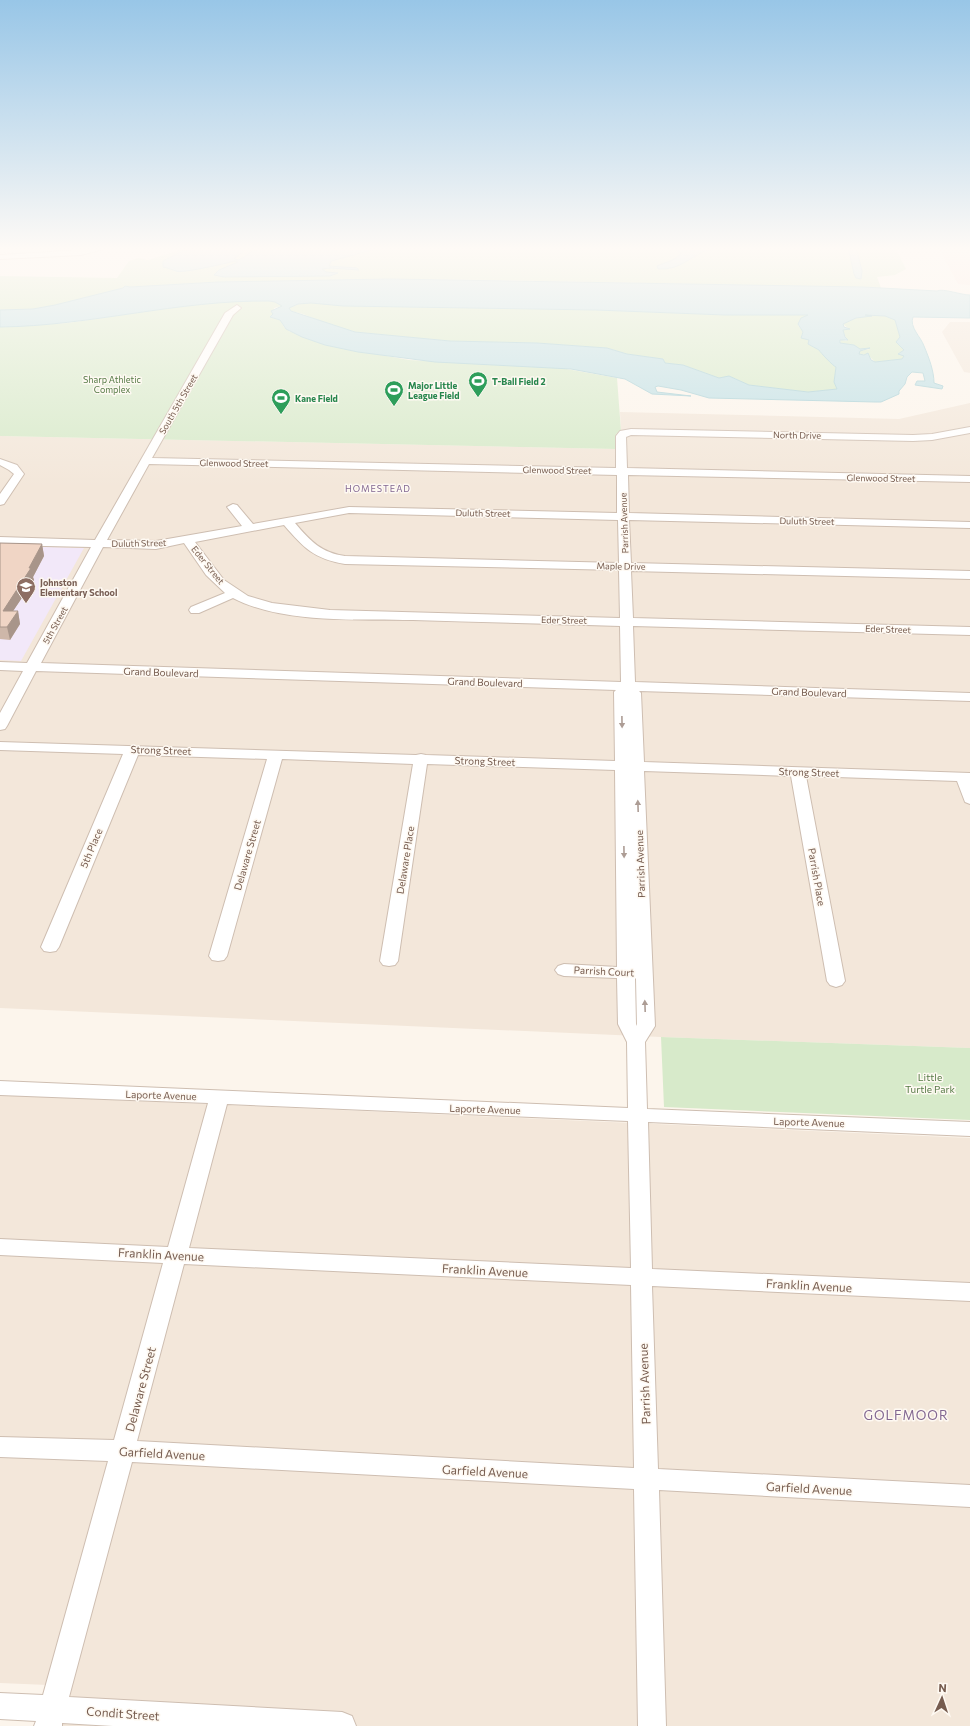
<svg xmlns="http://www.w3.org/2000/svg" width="970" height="1726" viewBox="0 0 970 1726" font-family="Commissioner,sans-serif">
<rect width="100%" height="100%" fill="#fcf5ec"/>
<path fill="#f3e7da" d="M950,322H970V373L964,372L942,332Z
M970,403V1048L661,1037L0,1008V436L616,449V434L621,430L620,412L899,419Z
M0,1095L970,1138V1726H62L72,1686L0,1683Z"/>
<path fill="#fbe8e0" d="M938,247H970V285L958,284Z"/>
<path fill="#f2e8f9" d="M0,546L84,548L21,661L0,660Z"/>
<path fill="#d7eaca" d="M189,247H895L906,269L895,275L877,277L881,288L490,280L390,279L218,282L130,287L125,286L123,288L55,305L33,309L0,310V276L117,278L129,261L138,258L148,260Z
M233,301H268L275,302L282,306L274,308L273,314L270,317L280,320L284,327L289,331L325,345L409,360L561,368L617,378L621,431L616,434V449L0,436V327L68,323L201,303Z
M311,303L357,306L596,310L725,315H808L798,325L803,332L801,337L809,340L808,344L819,350L836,367L834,382L837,389L808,392L749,385L734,378H719L683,365L665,363L663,359L627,354L607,348L537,343L450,341L355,332L327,324L303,314L291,311L289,308L298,304Z
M865,315L885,316L895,320L900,337L897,343L904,350L899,353L904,356L902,359L875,362L868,355L859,354L860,351L870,349H860L854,345L840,343L841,340L847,341L843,330L849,329L843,324L856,318L870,316Z
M661,1037L970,1048V1120L664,1107Z"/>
<path fill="#c0e0e5" stroke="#a7d0d6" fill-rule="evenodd" d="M201,247H248L234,259L238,260C247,257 252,249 262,247H383L331,261L329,266L357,268L359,270L331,268L322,269L326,272L338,273L330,276L224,277L214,275L219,270L238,262L235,261C227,263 181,274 176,271C173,270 168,268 163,267V261L183,251Z
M675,247H723C718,248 712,249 708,250C688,257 682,270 658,269L657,266C666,262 675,261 681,253L676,250Z
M848,247H856L862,271L861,279L856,278L854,274Z
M390,279L863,287L937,291C943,288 961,295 970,295V318L913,317C909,327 921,337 924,346C929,358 934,371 934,383L943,386L942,389L915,385L917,381H925L923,373L912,372L907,377L905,384L899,391V394L881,402H875L709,398L681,390L658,386L655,387L657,392L691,396L652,394L625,379L571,369L435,362L358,352L325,345L302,337L286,329L280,320L270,317L273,314L271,311L282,306L275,302L269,301C178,300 90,326 0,327V310L33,309L55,305L123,288L125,286L130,287L218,282ZM311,303L343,306L596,310L725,315H808L801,318L798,324L803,332L801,338L809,340L808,344L819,350C820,352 833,366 836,367L834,382L837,389L808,392L749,385L729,376L719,378L683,365L665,363L663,359L627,354L607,348L537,343L450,341L355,332L291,311L289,308L298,304ZM865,315L885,316L895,320L900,337L896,342L904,350L898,354L904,356L902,359L875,362L871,360L868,353L864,355L859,354L860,351L870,348L860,349L854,345L840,343V340H848L845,337L843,330L850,329L844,327L843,324L856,318L872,316Z"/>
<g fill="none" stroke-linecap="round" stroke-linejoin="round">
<g stroke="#cebeb1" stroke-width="2">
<path id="minor" d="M98,247H111L81,255L0,259V255L67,251Z
M237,305L241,308L233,315L152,458L616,468V436L620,431L631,429L913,435L932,434L970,427V433L932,440L913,441L631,435L626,437L627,468L970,476V482L628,475L629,513L970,522V528L629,520L631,563L970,571V579L631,571L633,618L970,627V635L633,626L635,682L970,693V701L639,691L641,693L644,762L970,773V804L965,802L957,781L806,776L845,981L842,985L836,987L830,985L827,981L791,776L644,771L655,1026L645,1042L647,1109L970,1122V1136L648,1122L652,1269L970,1283V1301L652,1286L658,1469L970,1485V1507L659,1490L666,1726H638L634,1489L132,1462L69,1697L342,1712L352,1716L356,1726H113L62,1723V1726H34L36,1721L0,1719V1693L43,1695L108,1461L0,1457V1437L114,1440L163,1263L0,1255V1239L168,1247L208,1103L0,1095V1081L628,1108L627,1042L618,1024L617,978L564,976L558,974L555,970L558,966L564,964L617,967L615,770L427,764L398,961L395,965L389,966L383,965L380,961L413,764L282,759L227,956L224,960L218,961L212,960L209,956L267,759L138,755L59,947L56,951L50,952L44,951L41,947L123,754L0,750V742L416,755L421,754L426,755L615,761L614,692L616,690L36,671L7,726L5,729L0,730V713L23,671L0,670V662L27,663L91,547L0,545V537L95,540L225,313ZM149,464L617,475V513L349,507L253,524L237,505L233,504L227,507L242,526L156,541L107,540ZM349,513L618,520L619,563L345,556C322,553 310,541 295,523ZM284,525C304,548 314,559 345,564L619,570L620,618L330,610L272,603L248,596L224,580L195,542ZM184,543L206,575L225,593L191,607L189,610L191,613H199L233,598C283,624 358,619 413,620C482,622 551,624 620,626L621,682L41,663L103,547L156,549ZM635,978L636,979L637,1026L636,1024ZM227,1104L628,1121L631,1268L189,1248ZM184,1264L631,1285L634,1468L137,1441Z
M0,459L17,465L24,474L4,504L0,505V494L14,474L9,470L0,465Z"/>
</g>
<use href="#minor" fill="#fff" fill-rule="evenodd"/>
</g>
<path fill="#ceb7a9" d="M0,543L42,544L44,556L33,577L34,580L13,611H18L20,624L10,640L0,639Z"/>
<path fill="#a8958a" d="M42,544L44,556L33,577L34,580L5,623L3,611L29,568Z
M18,611L20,624L10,640L7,627Z"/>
<path fill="#f0d5c5" stroke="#a8958a" d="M0,543L42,544L29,568H31L3,611H18L7,627H0Z"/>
<defs><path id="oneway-solid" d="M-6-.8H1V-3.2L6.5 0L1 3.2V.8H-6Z"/></defs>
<g fill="#ad9d95">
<use href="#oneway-solid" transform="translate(622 722) rotate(89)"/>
<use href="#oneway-solid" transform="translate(638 806) rotate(-92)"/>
<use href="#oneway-solid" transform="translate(624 852) rotate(89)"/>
<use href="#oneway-solid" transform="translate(645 1006) rotate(-92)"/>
</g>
<linearGradient id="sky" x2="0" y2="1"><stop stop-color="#98c6e7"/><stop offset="0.51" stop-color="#fefaf6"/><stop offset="1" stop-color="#fefaf6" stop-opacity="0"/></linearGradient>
<rect width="970" height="488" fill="url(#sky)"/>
<defs>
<g id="stadium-pin" transform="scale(1)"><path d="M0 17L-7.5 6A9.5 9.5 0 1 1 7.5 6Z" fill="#2e9e5b" stroke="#fef9f2"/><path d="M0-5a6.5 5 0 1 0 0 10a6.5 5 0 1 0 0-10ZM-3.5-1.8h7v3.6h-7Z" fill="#fff"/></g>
<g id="school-pin" transform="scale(1)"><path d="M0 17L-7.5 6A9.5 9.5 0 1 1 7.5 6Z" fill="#8d6e63" stroke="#fef9f2"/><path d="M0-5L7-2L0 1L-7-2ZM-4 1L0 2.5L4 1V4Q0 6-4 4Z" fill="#fff"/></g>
</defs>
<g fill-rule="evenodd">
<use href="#stadium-pin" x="478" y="381"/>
<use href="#stadium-pin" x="394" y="390"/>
<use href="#stadium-pin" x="281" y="398"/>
<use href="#school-pin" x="26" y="587"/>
</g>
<g text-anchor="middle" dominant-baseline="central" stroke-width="3" stroke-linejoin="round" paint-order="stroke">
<g font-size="9" fill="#577b47" stroke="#fef9f2">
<text x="112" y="379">Sharp Athletic<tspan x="112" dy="10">Complex</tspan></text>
</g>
<g font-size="9" font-weight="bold" fill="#27864d" stroke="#fef9f2" text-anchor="start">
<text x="492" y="381">T-Ball Field 2</text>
<text x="408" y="385">Major Little<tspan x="408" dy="10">League Field</tspan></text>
<text x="295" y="398">Kane Field</text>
</g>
<g font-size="9" fill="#765c4f" stroke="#fef9f2">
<text transform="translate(178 404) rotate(-60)">South 5th Street</text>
<text transform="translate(797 435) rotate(1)">North Drive</text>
<text transform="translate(234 463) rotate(1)">Glenwood Street</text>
<text transform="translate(557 470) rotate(1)">Glenwood Street</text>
<text transform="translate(881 478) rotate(1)">Glenwood Street</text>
<text transform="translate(483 513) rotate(1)">Duluth Street</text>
<text transform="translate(807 521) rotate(1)">Duluth Street</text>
<text transform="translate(624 523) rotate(-92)">Parrish Avenue</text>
<text transform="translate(139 543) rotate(-1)">Duluth Street</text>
<text transform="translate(208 565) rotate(51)">Eder Street</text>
<text transform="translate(621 566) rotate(1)">Maple Drive</text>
<text transform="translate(564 620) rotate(1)">Eder Street</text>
<text transform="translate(55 625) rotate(-61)">5th Street</text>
<text transform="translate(888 629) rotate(2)">Eder Street</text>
</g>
<g font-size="9" letter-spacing="1" fill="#836791" stroke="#fef9f2">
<text x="378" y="488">HOMESTEAD</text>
</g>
<g font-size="9" font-weight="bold" fill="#785e54" stroke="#fef9f2" text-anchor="start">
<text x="40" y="582">Johnston<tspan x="40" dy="10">Elementary School</tspan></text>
</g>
<g font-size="10" fill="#765c4f" stroke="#fef9f2">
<text transform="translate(161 672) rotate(2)">Grand Boulevard</text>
<text transform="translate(485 682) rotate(2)">Grand Boulevard</text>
<text transform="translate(809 692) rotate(2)">Grand Boulevard</text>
<text transform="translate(161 750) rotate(2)">Strong Street</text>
<text transform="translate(485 761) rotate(2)">Strong Street</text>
<text transform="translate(809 772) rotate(2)">Strong Street</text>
<text transform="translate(91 848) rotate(-67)">5th Place</text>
<text transform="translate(247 855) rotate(-74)">Delaware Street</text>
<text transform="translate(405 860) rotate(-81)">Delaware Place</text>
<text transform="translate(640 864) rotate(-92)">Parrish Avenue</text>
<text transform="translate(817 877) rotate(80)">Parrish Place</text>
<text transform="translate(604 971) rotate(3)">Parrish Court</text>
<text transform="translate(161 1095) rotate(2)">Laporte Avenue</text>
<text transform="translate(485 1109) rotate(2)">Laporte Avenue</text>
<text transform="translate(809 1122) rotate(2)">Laporte Avenue</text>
</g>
<g font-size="10" fill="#577b47" stroke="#fef9f2">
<text x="930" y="1077">Little<tspan x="930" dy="12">Turtle Park</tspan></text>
</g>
<g font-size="12" fill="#765c4f" stroke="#fef9f2">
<text transform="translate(161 1254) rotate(3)">Franklin Avenue</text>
<text transform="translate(485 1270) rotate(3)">Franklin Avenue</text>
<text transform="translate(809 1285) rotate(3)">Franklin Avenue</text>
<text transform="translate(644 1384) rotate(-92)">Parrish Avenue</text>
<text transform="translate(140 1389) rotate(-75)">Delaware Street</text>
<text transform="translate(162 1453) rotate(3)">Garfield Avenue</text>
<text transform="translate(485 1471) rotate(3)">Garfield Avenue</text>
<text transform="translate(809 1488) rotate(3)">Garfield Avenue</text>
<text transform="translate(123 1713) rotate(4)">Condit Street</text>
</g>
<g font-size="13" letter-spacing="1" fill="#836791" stroke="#fef9f2">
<text x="906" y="1415">GOLFMOOR</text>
</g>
</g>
<g transform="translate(942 1698) rotate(3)" stroke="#fef9f2" stroke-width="3" paint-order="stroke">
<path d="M0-3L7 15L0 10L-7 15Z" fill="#765c4f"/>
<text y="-6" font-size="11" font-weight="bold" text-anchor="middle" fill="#765c4f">N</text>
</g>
</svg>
